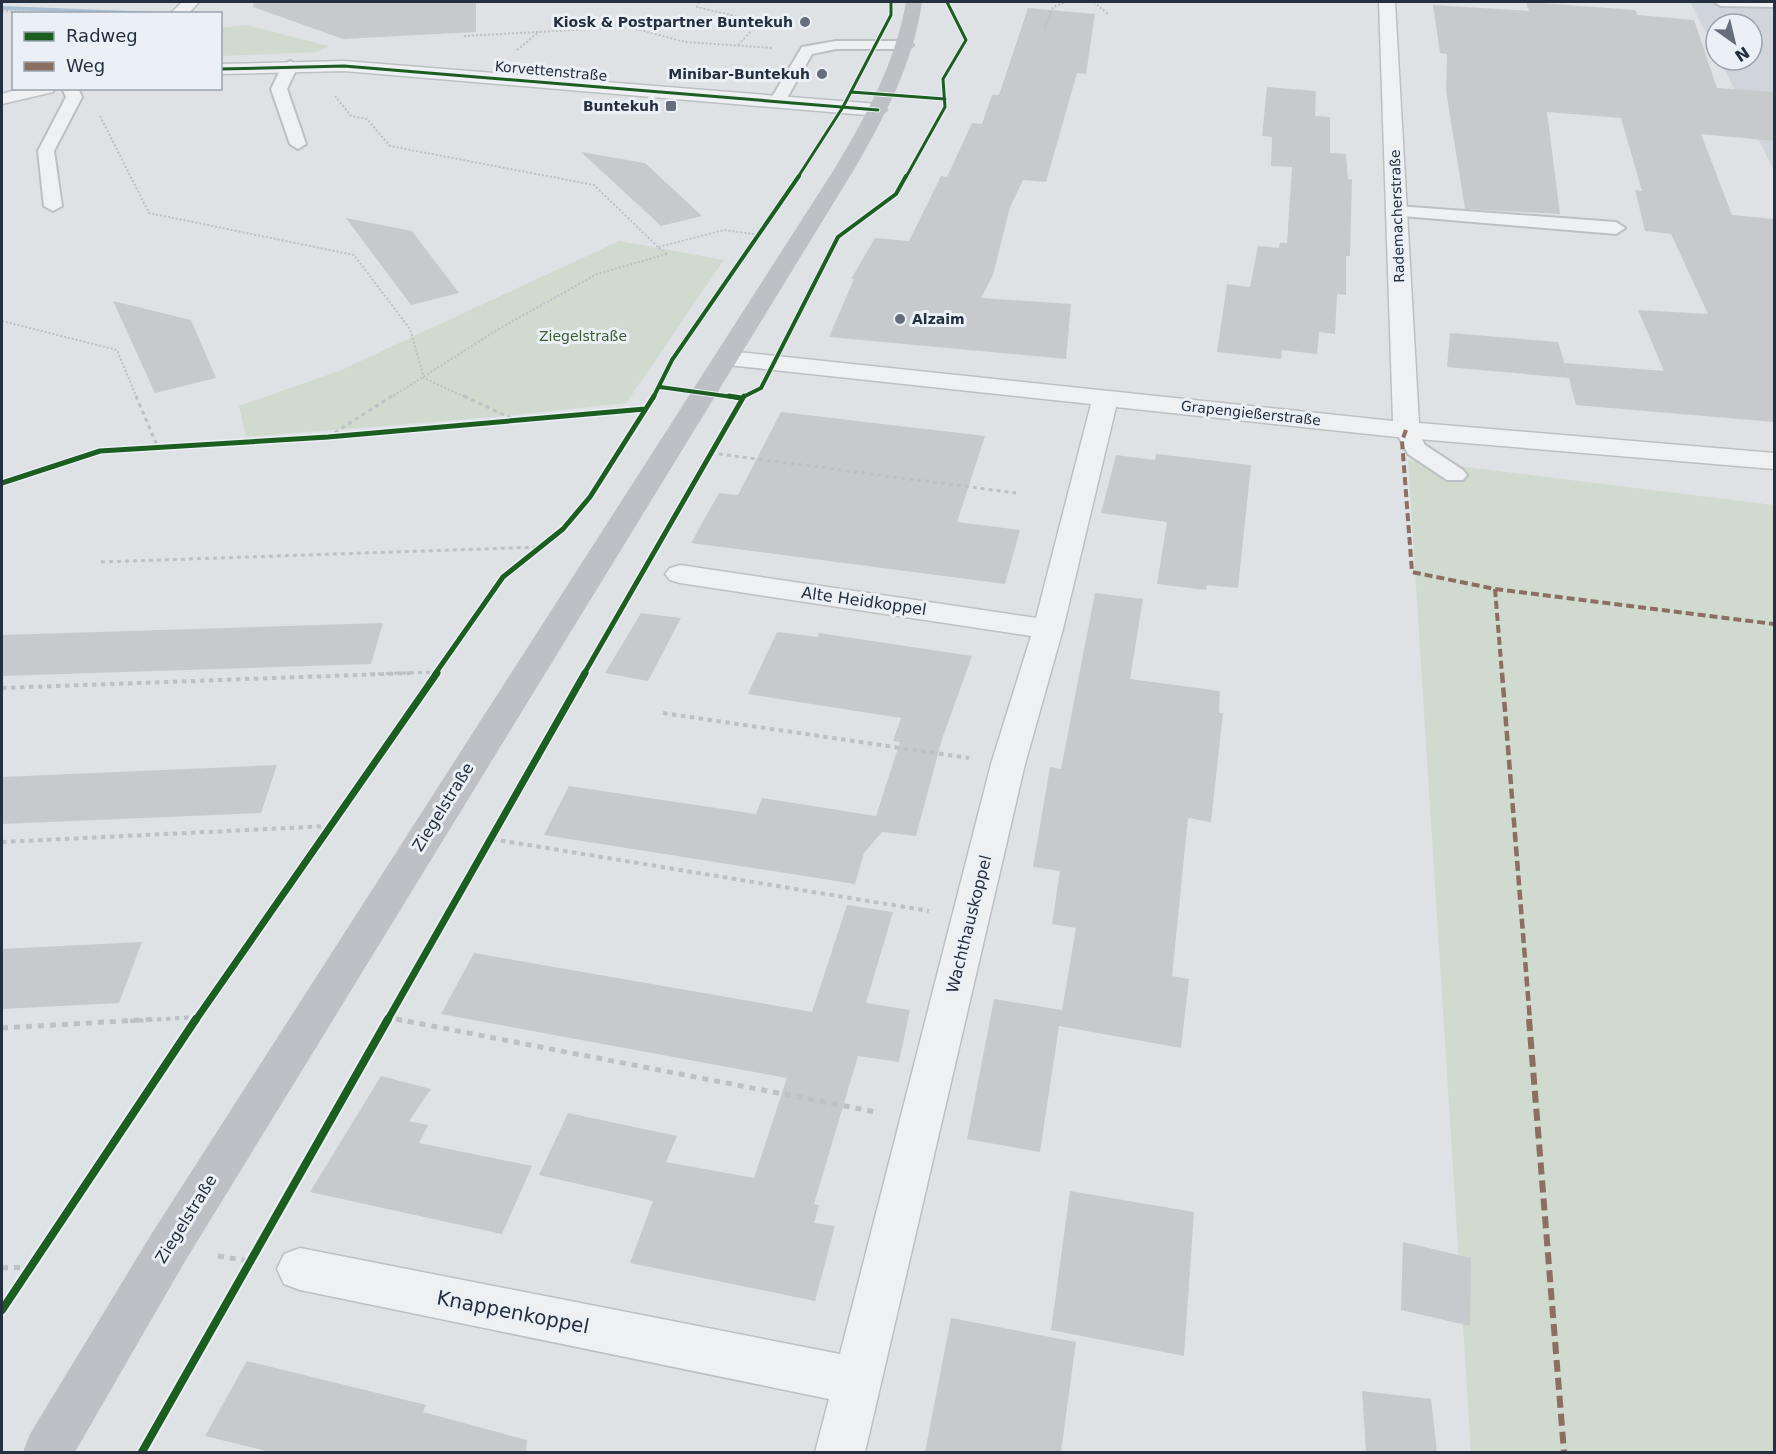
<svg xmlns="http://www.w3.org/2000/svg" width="1776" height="1454" viewBox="0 0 1776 1454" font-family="'DejaVu Sans',sans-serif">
<rect width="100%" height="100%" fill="#dfe2e5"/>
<path fill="#d0d5dc" d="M1690,2H1774V171L1720,60H1752V24H1716V52Z"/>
<path fill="#d0dace" d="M246,25L329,46L317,52L221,56V28Z
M619,241L724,260L626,403L493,417L246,437L239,406L339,371Z
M1408,460L1774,505V1452H1471Z"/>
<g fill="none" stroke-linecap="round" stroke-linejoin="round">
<path fill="#aac0d4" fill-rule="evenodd" d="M2,6L156,12L159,14L2,10Z"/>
</g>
<path fill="#c7cacd" d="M254,2H476V32L343,39L253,7Z
M1526,2L1635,10L1638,15L1694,20L1717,88L1774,92V141L1701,134L1732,215L1774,219V422L1576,405L1565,363L1664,371L1638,310L1708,314L1671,234L1645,231L1635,190L1642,191L1621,118L1547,112L1560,214L1465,209L1446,91L1447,54L1440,53L1433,5L1529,11Z
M1028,8L1095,14L1086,74L1077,73L1046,182L1023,180L1010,207L993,275L981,298L1071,304L1066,359L829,337L854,279H851L875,238L909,241L941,176L947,177L972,123L982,124L992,95H999Z
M1267,87L1316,91L1315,116L1330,117V153L1346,154L1348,179H1352L1350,256H1346V295L1337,294L1335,334L1319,332L1317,354L1282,350L1281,359L1217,352L1227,284L1250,287L1258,246L1279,248L1280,243H1287L1292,167L1271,166L1272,137L1262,136Z
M581,152L645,163L702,216L661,226Z
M346,218L412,231L459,293L411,305Z
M113,301L191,320L216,378L155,393Z
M1450,333L1558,342L1569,378L1447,367Z
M781,412L985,436L957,522L1020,530L1005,584L691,543L719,493L738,495Z
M1156,454L1251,465L1238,588L1207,585L1206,590L1157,584L1167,522L1101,513L1116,455L1155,460Z
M1095,593L1143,599L1130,679L1220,691L1219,713H1223L1211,822L1188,818L1172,976L1189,979L1181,1048L1059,1026L1040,1152L967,1139L994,999L1062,1010L1076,928L1052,924L1060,871L1033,867L1050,767L1061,769Z
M641,613L681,618L648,681L605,673Z
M383,623L371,664L2,676V635Z
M777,632L818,637L819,633L972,656L942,739L916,836L882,832L864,853L855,884L544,835L569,786L756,814L762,798L876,816L900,742L893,741L901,718L748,694Z
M277,765L261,813L2,824V777Z
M847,905L893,912L866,1003L910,1010L899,1062L858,1056L814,1204L819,1205L814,1223L835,1226L815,1301L630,1263L653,1201L539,1175L568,1113L677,1136L666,1162L754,1178L787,1078L441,1014L474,953L812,1012Z
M142,942L119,1003L2,1009V949Z
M381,1076L431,1089L409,1121L428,1125L419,1143L532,1166L502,1234L310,1192Z
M1070,1191L1194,1212L1184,1356L1051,1330Z
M1403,1242L1471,1258L1470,1326L1401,1310Z
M951,1318L1076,1342L1061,1452H925Z
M247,1361L426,1405L423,1412L527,1440L526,1452H270L205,1436Z
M1362,1391L1431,1399L1437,1452H1366Z"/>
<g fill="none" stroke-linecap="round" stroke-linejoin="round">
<g stroke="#bdc0c3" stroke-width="4">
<path id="service" d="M1714,2H1774V7L1721,6Z
M836,41H906L913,45L906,49H836L812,54L783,105H771L769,102L802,47Z
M290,61L298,66L287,89L306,144L298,149L290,144L271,89L282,66Z
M62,88H78L82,97L54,151L62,206L53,211L44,206L38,151L66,97Z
M1397,206L1616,222L1625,228L1616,234L1391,215L1388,211Z
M1406,423L1414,425L1425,445L1463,470L1467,475L1463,480H1447L1408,454L1395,430L1398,425Z"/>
</g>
<g stroke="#bdc0c3" stroke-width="3">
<path id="minor" d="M182,2H199L188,14H170Z
M1379,2H1395L1419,423L1774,453V469L1406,438L1116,407L1063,629L1025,764L865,1452H815L829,1399L300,1290L284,1284L277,1269L284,1254L300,1248L840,1354L991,764L1031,636L680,583L670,580L665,574L670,568L680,565L1036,618L1091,404L728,365L719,363L716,358L719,353L728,351L1393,421Z
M344,61L878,104L887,110L878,116L344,71L220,74V64Z
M22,88H56L53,92L2,104V94Z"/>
</g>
<path stroke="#bdc0c4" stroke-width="2" stroke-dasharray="2 2" stroke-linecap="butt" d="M699,2L697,7L760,22L738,45
M1094,2L1109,15
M2,11L74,14
M1045,28L1053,7L1066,2
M464,36L629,27L685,42L773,48
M517,50L539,32
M335,96L351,116L367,119L390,146L594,185L658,247
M100,116L149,213L354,255L410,329L424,378L467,398
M667,254L658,247L724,230L760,235
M2,321L117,350L137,398
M390,398L497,330L597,274L667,254"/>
<path stroke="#bdc0c4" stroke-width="3" stroke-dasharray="4 4" stroke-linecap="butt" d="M136,396L158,448
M464,396L515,420
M328,437L392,396
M711,453L1016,493
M101,562L540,547
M370,674L435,672"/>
<path stroke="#bdc0c4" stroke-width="4" stroke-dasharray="4.5 4.5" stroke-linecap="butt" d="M2,688L411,673
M663,713L969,758
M492,839L929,911
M2,842L329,826
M389,1018L404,1021
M130,1021L198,1017"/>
<path stroke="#bdc0c4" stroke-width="5" stroke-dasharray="6 6" stroke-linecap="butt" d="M396,1019L876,1112
M2,1028L157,1019
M218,1256L255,1262
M2,1268L31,1267"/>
<use href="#service" fill="#eef0f2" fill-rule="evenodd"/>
<use href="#minor" fill="#eef0f2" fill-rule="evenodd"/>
<path fill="#bdc0c5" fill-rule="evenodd" d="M906,2H922C913,64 886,114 855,168L184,1263L75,1452H23L30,1434L152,1233L835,168C867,114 895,64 906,2Z"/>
<path stroke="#8d6e63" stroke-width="4" stroke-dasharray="8 4" stroke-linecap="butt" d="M1406,430L1402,441L1412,572L1495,589L1774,624
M1495,589L1502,674"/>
<path stroke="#8d6e63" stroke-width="4.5" stroke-dasharray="10 4.5" stroke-linecap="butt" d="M1502,673L1530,1021"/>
<path stroke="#8d6e63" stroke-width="6" stroke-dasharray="12 6" stroke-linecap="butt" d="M1529,1019L1564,1452"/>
<g stroke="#ebf0f6" stroke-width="5">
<path id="cycleway-far4" d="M220,69L344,66L878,110
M851,92L945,99
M798,177L843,107L891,15V2
M906,177L945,107L943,79L966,40L947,2"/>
</g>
<g stroke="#ebf0f6" stroke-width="6">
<path id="cycleway-far3" d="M660,387L740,398
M653,398L672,360L799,176
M741,398L761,388L838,237L896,194L906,176"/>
</g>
<g stroke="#ebf0f6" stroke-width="8">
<path id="cycleway-far2" d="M729,396L741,398
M2,483L100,451L328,437L645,409
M435,674L503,577L563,529L590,497L654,396
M584,674L744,396"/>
</g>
<g stroke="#ebf0f6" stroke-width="10">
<path id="cycleway-far1" d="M195,1021L437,673
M387,1021L585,673"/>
</g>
<g stroke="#ebf0f6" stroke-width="12">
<path id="cycleway" d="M2,1310L196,1019
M142,1452L388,1019"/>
</g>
<use href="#cycleway-far4" stroke="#1b5e20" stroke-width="3"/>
<use href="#cycleway-far3" stroke="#1b5e20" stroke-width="4"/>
<use href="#cycleway-far2" stroke="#1b5e20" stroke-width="5"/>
<use href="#cycleway-far1" stroke="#1b5e20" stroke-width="7"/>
<use href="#cycleway" stroke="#1b5e20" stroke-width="8"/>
</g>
<g fill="#656e7a" stroke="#ebf0f6" stroke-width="2">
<circle cx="805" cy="22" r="6"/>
<circle cx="822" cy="74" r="6"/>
<rect x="665" y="100" width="12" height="12" rx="3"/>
<circle cx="900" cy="319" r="6"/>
</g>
<g text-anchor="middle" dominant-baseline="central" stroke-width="6" stroke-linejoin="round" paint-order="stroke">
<g font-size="14" font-weight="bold" fill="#243040" stroke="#ebf0f6" text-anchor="end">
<text x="793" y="22">Kiosk &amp; Postpartner Buntekuh</text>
<text x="810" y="74">Minibar-Buntekuh</text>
<text x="659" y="106">Buntekuh</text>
<text x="912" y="319" text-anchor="start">Alzaim</text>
</g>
<g font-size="14" fill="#243040" stroke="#ebf0f6">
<text transform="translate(551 71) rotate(5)">Korvettenstraße</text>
<text transform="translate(1397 216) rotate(-92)">Rademacherstraße</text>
<text transform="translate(1251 413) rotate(6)">Grapengießerstraße</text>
</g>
<g font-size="14" fill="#3b5d30" stroke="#ebf0f6">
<text x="583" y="336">Ziegelstraße</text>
</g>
<g font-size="16" fill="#243040" stroke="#ebf0f6">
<text transform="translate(864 601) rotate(8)">Alte Heidkoppel</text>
<text transform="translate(443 807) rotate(-58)">Ziegelstraße</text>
<text transform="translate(969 924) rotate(-76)">Wachthauskoppel</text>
<text transform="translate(186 1219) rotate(-58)">Ziegelstraße</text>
</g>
<g font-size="20" fill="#243040" stroke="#ebf0f6">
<text transform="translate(513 1312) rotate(11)">Knappenkoppel</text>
</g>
</g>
<rect width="1776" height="1454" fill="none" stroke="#243040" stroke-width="6"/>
<rect x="12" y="12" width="210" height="78" fill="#ebf0f6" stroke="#9ba3ad" stroke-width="1.5"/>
<rect x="24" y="32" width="30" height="9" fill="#1b5e20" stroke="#9ba3ad" stroke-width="1.5"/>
<text x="66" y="42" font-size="18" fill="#243040">Radweg</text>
<rect x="24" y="62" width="30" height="9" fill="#8d6e63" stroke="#9ba3ad" stroke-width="1.5"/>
<text x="66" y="72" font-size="18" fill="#243040">Weg</text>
<g transform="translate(1734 42) rotate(146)"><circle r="28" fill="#ebf0f6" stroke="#9ba3ad" stroke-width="1.5"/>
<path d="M0-4.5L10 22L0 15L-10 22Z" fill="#656e7a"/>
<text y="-9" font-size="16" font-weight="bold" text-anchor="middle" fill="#243040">N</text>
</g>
</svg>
